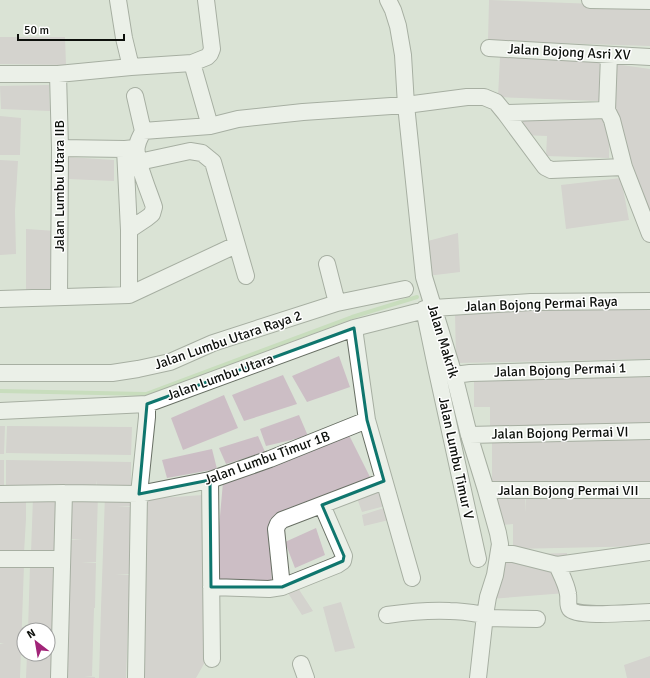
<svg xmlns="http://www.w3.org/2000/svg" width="650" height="678" viewBox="0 0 650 678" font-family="Signika,sans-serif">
<rect width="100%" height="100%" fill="#dae3d6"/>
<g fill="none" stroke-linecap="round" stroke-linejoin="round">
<path stroke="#b2d4a1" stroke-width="4" d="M0,391L146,394L352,317L417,297"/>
</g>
<path fill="#ccbec5" d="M489,0L650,6V46L488,41Z
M0,37H65L66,65L0,64Z
M500,57L600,60L599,101L498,97Z
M615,64L650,69V212L634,175L611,103Z
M49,85L50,111L1,109L0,86Z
M523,115L610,118L609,158L546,156L547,136L522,135Z
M0,116L21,118L20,155H0Z
M68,157L114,160V181L68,179Z
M0,160L18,161L15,211L16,254L0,255Z
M621,178L629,220L566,229L561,185Z
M26,229L56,231V294H26Z
M458,233L460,272L427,276L424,242Z
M650,307V359L456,363L455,311Z
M339,356L350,387L307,402L292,376Z
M283,375L297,404L244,421L232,395Z
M650,376V428L490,431V407H474V380Z
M224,395L238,428L183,450L171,418Z
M299,415L308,436L266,446L260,429Z
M0,426H5L4,454H0Z
M7,426L132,427L131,455L6,453Z
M650,434V485L492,488V437Z
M349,435L372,481L270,519L272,584L218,579V539L223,482Z
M258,436L265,452L226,464L219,448Z
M212,449L217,469L167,478L162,460Z
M0,460H4V488H0Z
M6,460L131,462V489H97V480L96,488L6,487Z
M380,491L385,506L362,512L357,498Z
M71,494L98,495L96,562H81L96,563L95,608L80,607L94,608L93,642H79H93L92,676H84L95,677V678H65L66,630L74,631L66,630L67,596L76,597L67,596L69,540H83L69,539Z
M525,494L526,513V497L650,495V546L513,549V524L493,526L497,495Z
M105,495H132V506H117L132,507L130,574H115L130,575L126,678H99L101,608L115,609L101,608Z
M203,495L205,662L196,678H142L146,499Z
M0,496L26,497V519L11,518L26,519L24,553L0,552Z
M33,497H61L59,554L31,553Z
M384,508L389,520L364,526L362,515Z
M316,528L325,555L295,568L285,542Z
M567,553L566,593L490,599L503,555Z
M0,564L24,565L20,678H0V644L4,643H0Z
M30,565L58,566L56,622H48H56L54,678H26L27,654H48V630H28Z
M296,585L313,611L302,615L286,590Z
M341,602L355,648L335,652L323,607Z
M650,656V678H627L624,665Z"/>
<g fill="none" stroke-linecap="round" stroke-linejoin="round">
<g stroke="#686f64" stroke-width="18">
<path id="minor" d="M118,0L124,38L131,67
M388,0L393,10L398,26L403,55L406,105L424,277L454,375L469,435L486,490L498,533L500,544L495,575L488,597L485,615L478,678
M590,0L650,1
M489,48L650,57
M609,55L607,110L612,120L624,167L650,234
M192,63L210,126
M0,74H58L131,67L192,63L207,57L210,54L212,49L206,0
M58,74L60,148L59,297
M505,113L607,110
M143,131L210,126L238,119L303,112L406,105L467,97H484L496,102L505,113L545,167L551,170L624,167
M60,148L125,149L135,148
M125,149L129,230V295
M139,162L190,151L202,153L213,162L246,276
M129,230L147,218L152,214L154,207C150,194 134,157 137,146C138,140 141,136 143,131L135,96
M327,264L337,303
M0,299L129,295L236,245
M424,309L436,367L478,559
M0,373H112L138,369L170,362L213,343L337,303L405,289
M454,375L470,373L650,368
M0,411L147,404L354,328L433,308L531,302L650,301
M367,420C382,473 397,525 412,578
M469,435L650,431
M210,480L212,659
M486,490H650
M0,494L64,493L139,494L210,480L270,459L367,420L354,328
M499,554H513L557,565L650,552
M0,559H62
M557,565C561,574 567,585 568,594C569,599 567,605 570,609C577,618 637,612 650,612
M211,587L269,589L282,587L276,529L278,524L282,520L384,481
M282,587L337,565L343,561L344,556L322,505
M387,615C408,612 430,610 450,611C462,611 473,613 485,615
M485,618L537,619
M301,664L306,678
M59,678L64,493
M136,678L139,494L147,417V404"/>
</g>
<use href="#minor" stroke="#fff" stroke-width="16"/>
</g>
<path d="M0 0H650V678H0ZM354,328L367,420L384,481L322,505L344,556L343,561L282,587H211L210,480L139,494L147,404Z" fill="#dae3d6" fill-opacity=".55" fill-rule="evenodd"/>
<path fill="none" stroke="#0f766e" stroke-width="3" stroke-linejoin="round" d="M354,328L367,420L384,481L322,505L344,556L343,561L282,587H211L210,480L139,494L147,404Z"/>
<g text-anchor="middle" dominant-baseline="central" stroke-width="3" stroke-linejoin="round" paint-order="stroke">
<g font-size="14" fill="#0d100c" stroke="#fff">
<text transform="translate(569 52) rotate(3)">Jalan Bojong Asri XV</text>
<text transform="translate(59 186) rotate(-90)">Jalan Lumbu Utara IIB</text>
<text transform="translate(541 304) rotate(-2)">Jalan Bojong Permai Raya</text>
<text transform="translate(228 340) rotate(-19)">Jalan Lumbu Utara Raya 2</text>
<text transform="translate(443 341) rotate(73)">Jalan Makrik</text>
<text transform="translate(560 370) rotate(-2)">Jalan Bojong Permai 1</text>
<text transform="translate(220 377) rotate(-20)">Jalan Lumbu Utara</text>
<text transform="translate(560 433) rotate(-1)">Jalan Bojong Permai VI</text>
<text transform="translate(267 458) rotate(-20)">Jalan Lumbu Timur 1B</text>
<text transform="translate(456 458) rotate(78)">Jalan Lumbu Timur V</text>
<text x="568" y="490">Jalan Bojong Permai VII</text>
</g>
</g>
<g transform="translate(36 642) rotate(329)"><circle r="19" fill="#ffffff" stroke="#9e9f9e"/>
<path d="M0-3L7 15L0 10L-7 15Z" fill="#a12478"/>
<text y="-6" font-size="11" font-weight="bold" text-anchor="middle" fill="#0d100c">N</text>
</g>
<path d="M18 34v6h106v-6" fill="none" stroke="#0d100c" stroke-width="2"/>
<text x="24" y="34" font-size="12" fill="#0d100c" stroke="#ffffff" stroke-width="3" paint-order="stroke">50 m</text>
</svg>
